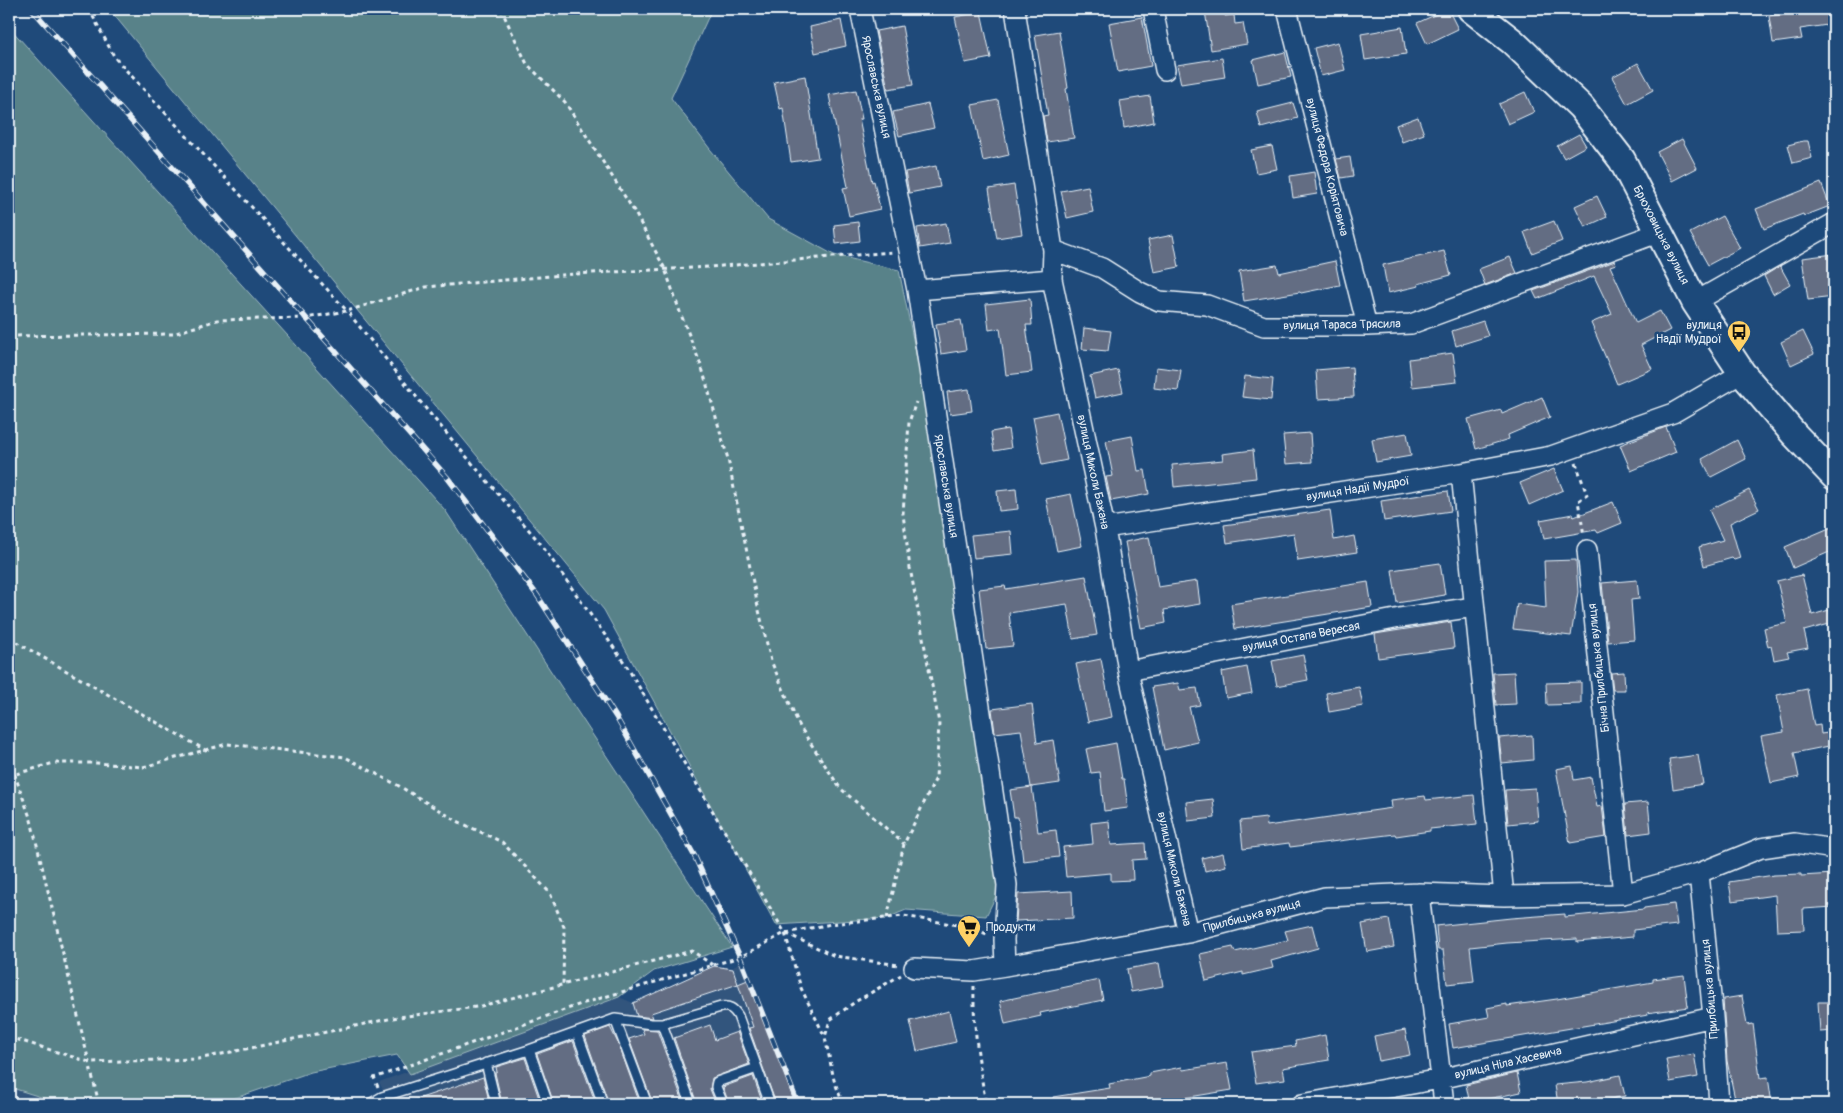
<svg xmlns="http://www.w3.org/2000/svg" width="1843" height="1113" viewBox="0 0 1843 1113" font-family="Pangolin,sans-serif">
<rect width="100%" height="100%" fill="#1f4a7a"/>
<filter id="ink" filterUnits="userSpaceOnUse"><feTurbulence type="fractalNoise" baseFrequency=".02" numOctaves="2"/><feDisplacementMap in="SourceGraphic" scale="10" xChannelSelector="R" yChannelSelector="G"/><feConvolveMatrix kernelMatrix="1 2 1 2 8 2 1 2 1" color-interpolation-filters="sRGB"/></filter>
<g filter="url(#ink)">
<path fill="#33547d" d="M742,958L795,1104H390L379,1082L591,1005L619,997L633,1003L714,966L733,968Z
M9,1079L66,1104H9Z"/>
<path fill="#588289" stroke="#a0bac0" d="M109,9H712L671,98L710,149L768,219L834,255L899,270L940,472L1002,884L986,916L906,910L887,918L776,925L604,610Z
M9,27L445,510L732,947L654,971L619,997L410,1074L397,1055L311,1072L218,1104H63L9,1087Z"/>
<path fill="#636d83" stroke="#e8f1f8" d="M1224,9L1225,16L1234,15L1235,24L1243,23L1247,44L1211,50L1205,11Z
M1448,9L1458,29L1427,44L1417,23Z
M1813,9H1834V24L1800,29L1802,39L1773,43L1769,16L1813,10Z
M981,12L991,58L965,63L955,17Z
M1142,17L1151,66L1118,72L1109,23Z
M841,20L846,46L815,53L810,27Z
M902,26L913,85L888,89L876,31Z
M1402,27L1406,54L1365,60L1361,34Z
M1059,31L1068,88L1066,89L1074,138L1047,142L1043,116L1048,115L1035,35Z
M1338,42L1345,70L1321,76L1314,48Z
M1285,52L1291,77L1258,84L1253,60Z
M1222,58L1225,77L1181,84L1177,65Z
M1638,63L1653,90L1627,104L1612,77Z
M805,76L818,158L791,162L783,108L780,109L774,82Z
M856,90L862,119H859L872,182L874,181L880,209L849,216L843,188L848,187L829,95Z
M1525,92L1534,112L1508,124L1499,104Z
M1150,96L1154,122L1124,128L1120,101Z
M998,100L1009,155L983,161L972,105Z
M1293,103L1298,118L1261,128L1257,112Z
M928,104L934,128L899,136L893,112Z
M1418,117L1424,134L1402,142L1396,125Z
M1579,134L1586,146L1564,158L1557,146Z
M1682,139L1697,168L1672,181L1657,152Z
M1803,141H1808L1812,158L1793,163L1788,145Z
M1272,146L1277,169L1256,173L1251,150Z
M1350,157L1353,176L1341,178L1336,159Z
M936,166L940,187L909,193L905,172Z
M1314,172L1317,194L1293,198L1290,176Z
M1821,183L1830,206L1804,216L1803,214L1764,229L1756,209Z
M1014,185L1022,234L997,238L989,189Z
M1088,186L1093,212L1067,218L1061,191Z
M1597,196L1607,217L1585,227L1575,206Z
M1722,216L1740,248L1708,265L1690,233Z
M1554,221L1562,241L1532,253L1524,232Z
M858,222L860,241L836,244L834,225Z
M946,223L950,243L920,248L917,228Z
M1173,235L1179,267L1154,272L1148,240Z
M1444,251L1451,275L1418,284L1419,286L1388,293L1383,265Z
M1834,254V297L1808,300L1802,258Z
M1510,257L1517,273L1485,285L1479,269Z
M1335,261L1340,285L1301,293L1300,292L1244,301L1239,271L1277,265L1279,273Z
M1615,261L1616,264L1610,266L1636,323L1660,311L1670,330L1641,345L1652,369L1617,384L1591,323L1612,314L1594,276L1537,299L1533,291Z
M1780,266L1790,284L1773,294L1764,276Z
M1030,299L1032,325H1026L1032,372L1006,375L1000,328L989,330L986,304Z
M961,320L966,350L941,354L936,324Z
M1483,321L1488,336L1456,346L1452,331Z
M1084,328L1111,331L1108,351L1082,349Z
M1803,331L1814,354L1791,365L1781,342Z
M1453,353L1457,382L1412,387L1409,359Z
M1156,367L1181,370L1178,391L1154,388Z
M1352,367L1354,397L1318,399L1316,370Z
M1118,370L1123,392L1095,398L1090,376Z
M1245,376L1273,379L1271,400L1242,397Z
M969,389L972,411L950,414L947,392Z
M1542,397L1550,417L1508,435L1509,439L1476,449L1468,419L1501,410L1502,414Z
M1057,412L1067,460L1042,465L1033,417Z
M1666,427L1676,452L1631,471L1620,445Z
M1008,429L1011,448L994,451L991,432Z
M1310,433L1312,462L1286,464L1283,435Z
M1407,433L1411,456L1376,462L1372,439Z
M1132,436L1138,471L1145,470L1149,494L1111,501L1106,477L1113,476L1106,441Z
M1737,440L1746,459L1711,477L1702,459Z
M1253,450L1256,478L1174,487L1172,465L1223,460L1222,454Z
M1554,469L1563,490L1529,505L1520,483Z
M1016,489L1018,509L999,511L997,491Z
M1749,490L1759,509L1730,523L1740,558L1734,560L1732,558L1704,566L1699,547L1723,540L1709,510Z
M1448,491L1451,511L1384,521L1381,501Z
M1071,494L1082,546L1057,551L1046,499Z
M1613,502L1622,523L1598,533L1596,530L1544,539L1540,520L1573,514L1574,517Z
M1330,510L1334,540L1354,536L1357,552L1298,561L1294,533L1227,543L1224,525Z
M1834,526V550L1793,568L1785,547Z
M1011,531L1013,554L974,558L971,535Z
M1149,537L1158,587L1197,581L1200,604L1164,610L1166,623L1141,628L1125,542Z
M1576,560L1578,592L1571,636L1513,629L1517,604L1546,608L1544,561Z
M1440,563L1445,595L1397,603L1392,570Z
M1802,575L1812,615L1829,610L1833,623L1804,631L1808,648L1787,652L1789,657L1774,660L1771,646L1768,647L1764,628L1787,623L1777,581Z
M1086,576L1097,635L1073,639L1067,604L1009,613L1013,646L986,649L979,589L1005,586L1006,589Z
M1637,580L1639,599L1631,600L1634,640L1608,642L1602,583Z
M1368,582L1372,607L1235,629L1231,604Z
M1451,622L1454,648L1378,658L1375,634Z
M1303,655L1308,680L1277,686L1272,661Z
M1101,659L1112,717L1088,722L1076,664Z
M1247,667L1252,693L1226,698L1222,672Z
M1514,672L1516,704L1496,705L1493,673Z
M1624,672L1625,690H1613L1611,673Z
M1581,682V704L1547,705L1546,683Z
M1178,683L1180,690L1197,688L1200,705L1189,707L1198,742L1164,750L1152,687Z
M1359,687L1363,706L1329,712L1326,693Z
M1807,689L1814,726L1820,725L1821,734L1834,732V745L1794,753L1799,777L1771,783L1761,736L1784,732L1777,695Z
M1032,704L1037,743L1053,740L1060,783L1031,787L1021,730L995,733L992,709Z
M1532,735L1533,760L1502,763L1499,738Z
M1116,743L1122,779H1124L1128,808L1104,811L1100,772L1091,773L1086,749Z
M1698,755L1703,784L1673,789L1669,759Z
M1572,766L1574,780L1591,777L1597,807L1602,806L1606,837L1570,843L1556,769Z
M1032,787L1038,832L1056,830L1059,857L1023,861L1018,817H1014L1010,790Z
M1535,788L1538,821L1508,824L1505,790Z
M1474,795L1477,824L1430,829V831L1396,836L1395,834L1290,847L1289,843L1243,849L1240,821L1266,818L1267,826L1392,808L1391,800L1425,796L1426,800Z
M1213,799L1215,818L1188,821L1186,802Z
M1648,802L1651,832L1628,835L1625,804Z
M1109,821L1111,845L1145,843L1146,859L1132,860L1133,880L1111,881V873L1066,877L1063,847L1093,844L1091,823Z
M1223,853L1226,866L1205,871L1202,858Z
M1801,874V876L1834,874V907L1803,909L1804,930L1777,931L1775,895L1732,901L1729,882L1774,875Z
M1072,891L1073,918L1016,921L1018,894Z
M1674,904L1677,925L1633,930V937L1577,942V939L1507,943L1470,947L1474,981L1447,984L1443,950H1438L1436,926L1511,918L1565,914V917L1644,909V908Z
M1389,919L1394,947L1367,952L1362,924Z
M1312,925L1318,948L1271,961L1273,968L1243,975V972L1206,981L1200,954L1233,947L1235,952L1288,940L1285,931Z
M1159,963L1163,986L1131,992L1127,969Z
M714,966L733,969L738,984L651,1013L653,1018L637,1016L633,1003Z
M1684,975L1688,1007L1647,1013L1648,1015L1453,1048L1449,1024L1489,1017L1487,1008L1507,1004V1006L1557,999L1653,982V979Z
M750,979L795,1104H776L749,1028L753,1027L738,984Z
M1099,980L1103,1000L1040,1013L1041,1016L1005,1024L1000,1001Z
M1742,996L1747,1025L1753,1024L1760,1078L1768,1077L1772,1104H1736L1727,1061L1723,999Z
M1818,1002H1834V1031L1820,1032Z
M949,1011L956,1042L917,1051L910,1021Z
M710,1025L715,1040L737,1032L749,1064L712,1078L710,1089L716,1104H697L674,1038Z
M610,1027L618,1043L640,1104H609L585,1036Z
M642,1029L657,1030L684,1104H653L629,1039L644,1034Z
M1405,1030L1410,1055L1379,1061L1374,1036Z
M1325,1035L1329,1060L1283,1068L1285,1079L1256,1083L1251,1052L1296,1046L1295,1041Z
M573,1041L596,1104H554L537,1054Z
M1694,1054L1698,1077L1670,1082L1666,1059Z
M525,1058L541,1104H502L495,1073L497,1072L496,1067Z
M1227,1063L1232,1090L1147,1104H1054L1053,1097L1110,1088L1109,1084L1150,1076V1073L1182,1067L1183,1070Z
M1517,1073L1521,1092L1483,1100L1484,1104H1470L1466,1085Z
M1620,1075L1625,1096L1586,1104H1558L1555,1085L1587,1082Z
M753,1076L763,1104H729L723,1087Z
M483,1077L490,1104H409V1102Z"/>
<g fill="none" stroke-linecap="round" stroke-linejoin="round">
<g stroke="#e8f1f8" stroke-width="12">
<path id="lane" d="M615,1019L647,1104
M662,1024L691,1104
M577,1033L603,1104
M529,1050L548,1104
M486,1063L496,1104
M370,1104L382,1097L529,1050L615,1019L651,1024H662L721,1007C729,1006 733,1008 738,1016L770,1104
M723,1104L716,1087L717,1082L757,1068"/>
</g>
<g stroke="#e8f1f8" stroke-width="22">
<path id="street" d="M860,9L917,290L1007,885L1004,940L1005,966
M1015,9L1053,250L1052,279L1105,528L1128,671L1188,933
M1153,9L1165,70
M1287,9L1367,326
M1053,250L1102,268L1140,292L1159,301L1207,305L1264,326H1367L1411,324L1660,232
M917,290L1052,279
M1695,302L1834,223
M1461,473L1504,896
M1105,528L1461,473L1551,456L1673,413L1742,373
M1587,550L1623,894
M1128,671L1400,618L1474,607
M1699,873L1713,1017L1719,1104
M1419,893L1444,1104
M914,968L974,971L1005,966L1188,933L1325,897L1419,893L1504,896L1623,894L1699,873L1761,848L1795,843L1834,849
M1302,1104L1440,1079L1713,1017"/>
</g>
<g stroke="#e8f1f8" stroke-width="30">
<path id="secondary" d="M1471,9L1513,42L1581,107L1622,160L1695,302L1742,373L1794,434L1834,476"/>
</g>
<path stroke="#e8f1f8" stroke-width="3" stroke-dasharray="4 4" stroke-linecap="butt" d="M89,9L115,58L347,311L426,287L574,274L710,267L893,252
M501,9L527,64L565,102L634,211L665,269L680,312L702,368L728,459L757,602L771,661L800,727L840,788L904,844
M9,336L173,334L217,320L306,318L347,311L431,415L540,543L626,665L785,933L801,988L825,1037
M1576,463L1587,495L1578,501L1584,535
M9,638L205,750
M9,759L31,820L99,1104
M9,776L54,763H97L143,767L227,744L345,757L399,786L457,821L502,842L550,893L564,927L563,985
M887,918L904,844L936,778L939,723L910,568L903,514L909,422L916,402
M786,933L831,924L904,916L969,927L989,935
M974,986C973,1026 979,1065 986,1104
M9,1037L89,1062L198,1059L398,1017L477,1007L692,951L714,966
M378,1087L374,1078L581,1004L740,957L785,933L835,956L899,965
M843,1104L834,1080L825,1037L830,1020L855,1002L901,975"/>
<use href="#lane" stroke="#1f4a7a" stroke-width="9"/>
<use href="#street" stroke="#1f4a7a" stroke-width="19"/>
<use href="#secondary" stroke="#1f4a7a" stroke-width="26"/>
<g stroke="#e8f1f8" stroke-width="5.5">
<path id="rail" d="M32,9L447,477L537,595L616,717L694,855L740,957L798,1104"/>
</g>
<use href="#rail" stroke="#1f4a7a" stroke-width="4" stroke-dasharray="11" stroke-linecap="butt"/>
</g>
</g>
<defs>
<g id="bus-pin" transform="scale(1.25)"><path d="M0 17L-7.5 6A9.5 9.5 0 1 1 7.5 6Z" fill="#ffd166" stroke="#1f4a7a"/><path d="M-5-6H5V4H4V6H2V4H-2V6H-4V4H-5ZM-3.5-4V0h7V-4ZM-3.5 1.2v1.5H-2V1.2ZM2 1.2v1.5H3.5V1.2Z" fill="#111"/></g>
<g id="supermarket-pin" transform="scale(1.25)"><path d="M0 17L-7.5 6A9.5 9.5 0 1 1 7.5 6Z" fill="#ffd166" stroke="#1f4a7a"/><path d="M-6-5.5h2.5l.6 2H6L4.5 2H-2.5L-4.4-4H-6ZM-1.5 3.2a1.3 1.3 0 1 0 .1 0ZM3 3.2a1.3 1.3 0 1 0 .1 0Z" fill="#111"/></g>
</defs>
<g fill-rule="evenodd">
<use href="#bus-pin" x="1739" y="332"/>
<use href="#supermarket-pin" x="969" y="927"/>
</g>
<g text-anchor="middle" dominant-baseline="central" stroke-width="5" stroke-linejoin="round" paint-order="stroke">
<g font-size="12" fill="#e8f1f8" stroke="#1f4a7a">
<text transform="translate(876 87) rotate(78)">Ярославська вулиця</text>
<text transform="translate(1327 167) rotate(76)">вулиця Федора Коріятовича</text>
<text transform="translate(1661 235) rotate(63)">Брюховицька вулиця</text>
<text transform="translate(1342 325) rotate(-1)">вулиця Тараса Трясила</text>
<text transform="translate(1093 472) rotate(78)">вулиця Миколи Бажана</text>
<text transform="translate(946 486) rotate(81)">Ярославська вулиця</text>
<text transform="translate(1358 489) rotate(-9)">вулиця Надії Мудрої</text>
<text transform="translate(1301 637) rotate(-11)">вулиця Остапа Вересая</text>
<text transform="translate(1599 668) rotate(-96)">Бічна Прилбицька вулиця</text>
<text transform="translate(1174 869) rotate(77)">вулиця Миколи Бажана</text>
<text transform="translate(1252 916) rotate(-15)">Прилбицька вулиця</text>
<text transform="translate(1710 989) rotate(-95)">Прилбицька вулиця</text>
<text transform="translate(1508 1063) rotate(-13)">вулиця Ніла Хасевича</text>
</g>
<g font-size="12" fill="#e8f1f8" stroke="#1f4a7a" text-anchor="end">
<text x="1722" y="325">вулиця<tspan x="1722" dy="14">Надії Мудрої</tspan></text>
<text x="986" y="927" text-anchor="start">Продукти</text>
</g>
</g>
<rect width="1843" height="1113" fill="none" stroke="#1f4a7a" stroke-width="30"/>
<rect x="15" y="15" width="1813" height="1083" fill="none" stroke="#e8f1f8" stroke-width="2" filter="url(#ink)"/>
</svg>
